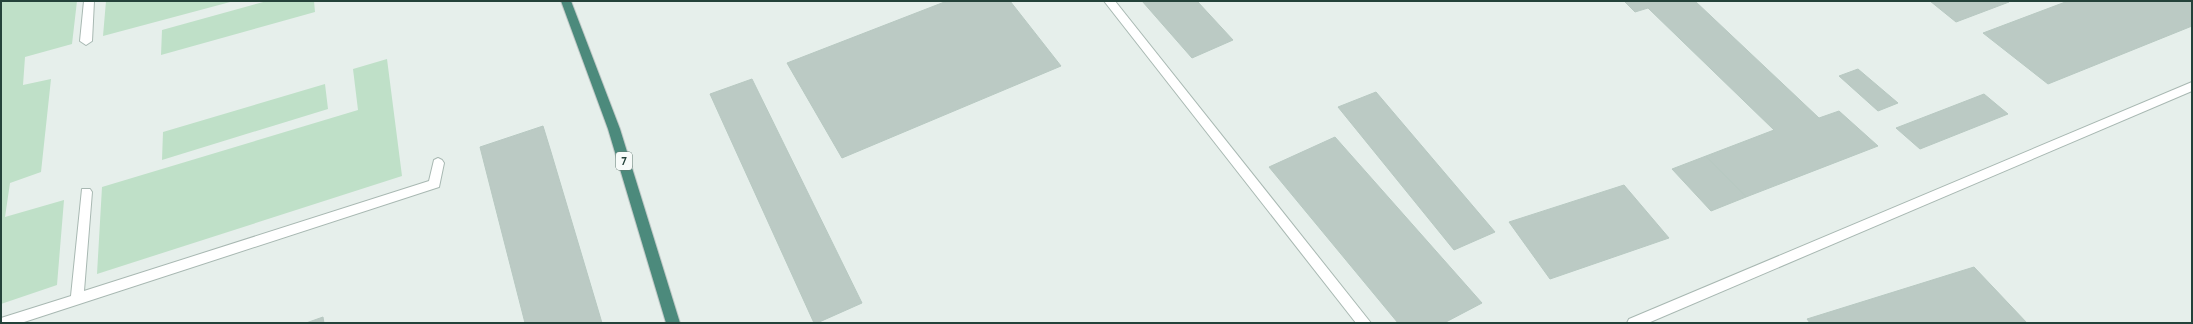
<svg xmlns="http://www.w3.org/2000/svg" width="2193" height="324" viewBox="0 0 2193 324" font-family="'PT Sans',sans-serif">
<rect width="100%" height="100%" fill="#e6efeb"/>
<path fill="#bfe0c8" d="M1,1H77L72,44L25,57L23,85L51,79L41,172L10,183L5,217L64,200L57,285L1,304Z
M106,1H234L103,36Z
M267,1H314L315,12L161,55L162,30Z
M387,59L402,176L97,274L102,187L358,110L353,69Z
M325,84L328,109L162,160L163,132Z"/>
<path fill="#bbcac4" stroke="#b8c9c2" d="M947,1H1010L1061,66L842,158L787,63Z
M1142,1H1197L1233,40L1192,58Z
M1624,1H1695L1819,118L1839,111L1878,146L1746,197L1706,156L1774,130L1648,8L1635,12Z
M1930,1H2007L2009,2L1956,22Z
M2068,1H2192V26L2048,84L1983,33Z
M1858,69L1898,103L1878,111L1839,76Z
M752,79L862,303L817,323H814L710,94Z
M1376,92L1495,232L1454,250L1338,107Z
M1984,94L2008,114L1920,149L1896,128Z
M543,126L551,152L602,323H525L480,147Z
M1335,137L1482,303L1444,323H1398L1269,167Z
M1706,156L1746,197L1711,211L1672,169Z
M1624,185L1669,238L1550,279L1509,222Z
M1974,267L2027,323H1810L1807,319Z
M323,317L324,323H306Z"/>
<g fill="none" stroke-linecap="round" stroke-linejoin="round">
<g stroke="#a8b8b2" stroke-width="2">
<path id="pedestrian" d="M84,1H94L92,41L86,45L80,41Z
M438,158L442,160L444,163L439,187L21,323H1V318L71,296L82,189H90L92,192L84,291L429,181L434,160Z"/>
</g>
<g stroke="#a8b8b2" stroke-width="2">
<path id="minor" d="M1104,1H1115L1371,323H1356Z"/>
</g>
<g stroke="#a8b8b2" stroke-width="2">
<path id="tertiary" d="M2192,82V91L1648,323H1627L1629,319Z"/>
</g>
<g stroke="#c2cac8" stroke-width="2">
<path id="trunk" d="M561,1H571L620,129L680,323H666L608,129Z"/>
</g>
<use href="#pedestrian" fill="#fff" fill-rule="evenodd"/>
<use href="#minor" fill="#fff" fill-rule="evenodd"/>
<use href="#tertiary" fill="#fff" fill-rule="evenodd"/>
<use href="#trunk" fill="#4c8a7c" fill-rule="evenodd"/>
</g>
<g text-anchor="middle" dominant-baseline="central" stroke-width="3" stroke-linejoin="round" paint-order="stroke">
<rect fill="#f7fbf9" stroke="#637a73" stroke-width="1" x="616" y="152" width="16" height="18" rx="3"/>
<g font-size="11" font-weight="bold" fill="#24423a">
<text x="624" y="161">7</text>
</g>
</g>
<rect width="2193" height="324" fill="none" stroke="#24423a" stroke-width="4"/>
</svg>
